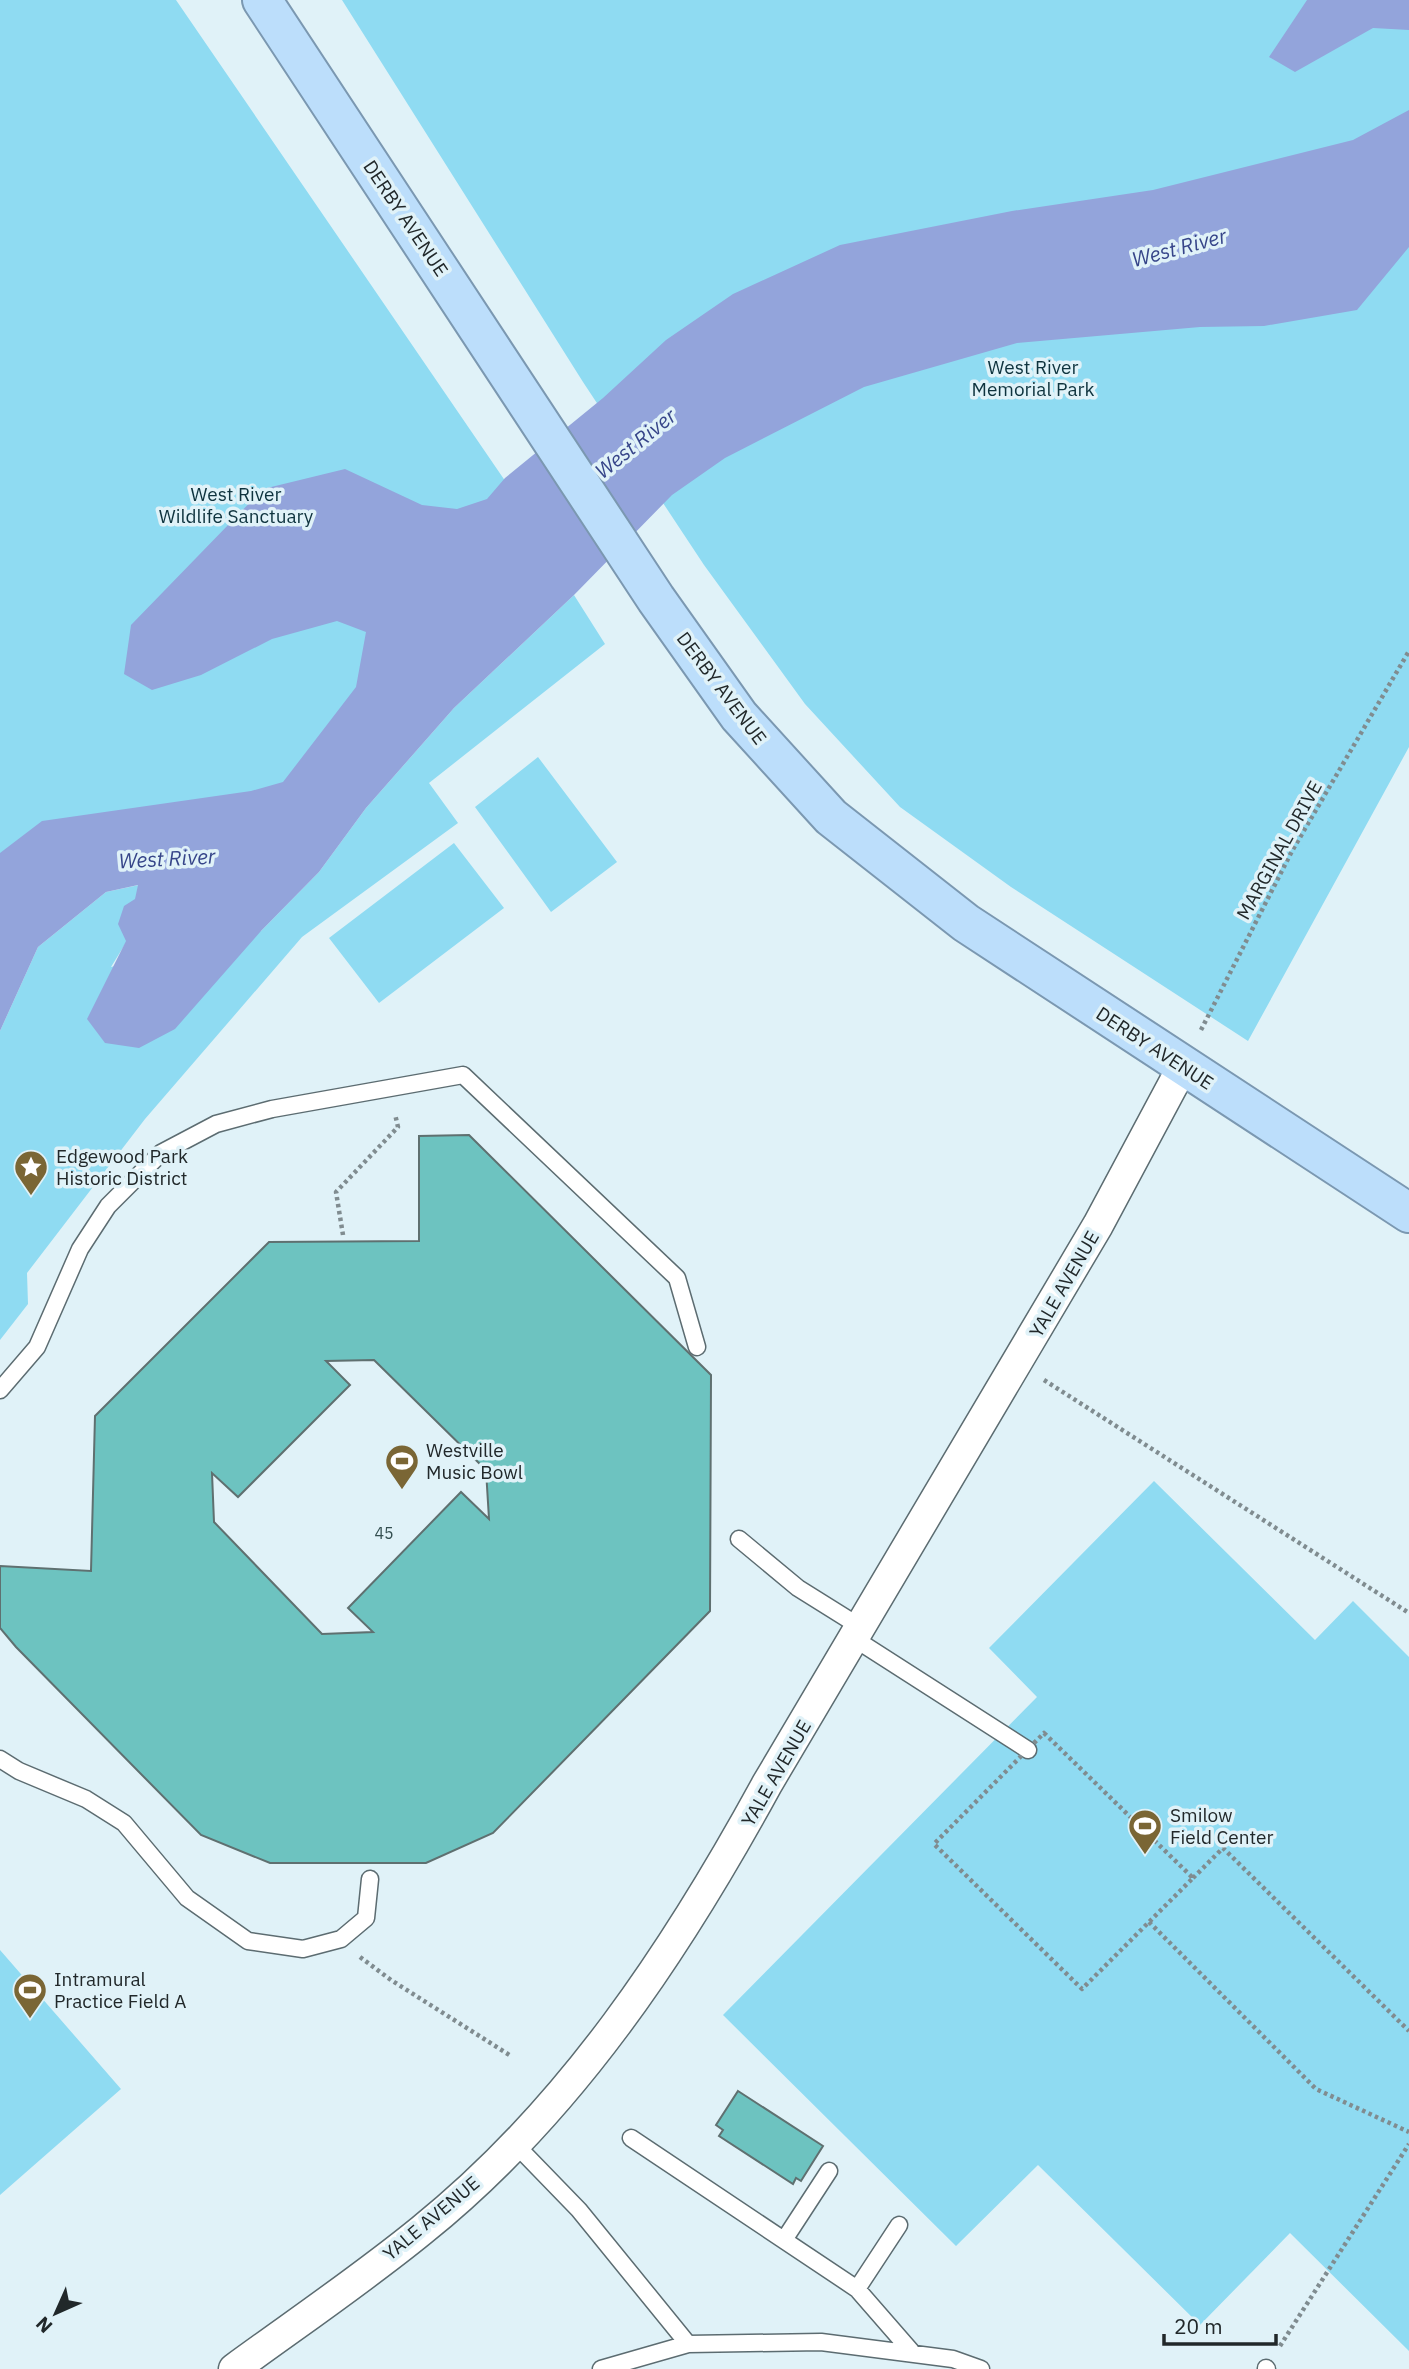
<svg xmlns="http://www.w3.org/2000/svg" width="1409" height="2369" viewBox="0 0 1409 2369" font-family="'IBM Plex Sans',sans-serif">
<rect width="100%" height="100%" fill="#e0f2f8"/>
<path fill="#8fdbf2" d="M0,0H176L534,523L335,782L85,862L0,926Z
M342,0H1409V747L1248,1041L1011,887L900,807L805,704L704,565L583,382Z
M574,595L605,644L429,783L458,823L302,937L145,1119L27,1273L28,1304L0,1340V1031L38,947L106,892L139,885L127,941L111,967L261,931L319,872L366,808L454,708Z
M538,757L617,862L551,912L475,807Z
M454,843L504,908L379,1003L329,938Z
M1154,1481L1315,1640L1353,1601L1409,1657V2351L1290,2233L1200,2325L1038,2165L956,2246L723,2015L1037,1697L989,1648Z
M0,1950L121,2089L0,2195Z"/>
<path fill="#93a4db" d="M1307,0H1409V30L1373,28L1295,72L1269,57Z
M1409,110V247L1357,310L1264,326L1200,327L1017,343L864,387L725,458L672,495L574,595L454,708L366,808L319,872L261,931L175,1029L139,1048L105,1043L87,1019L126,941L118,924L124,906L135,899L138,885L106,892L38,947L0,1031V853L42,821L251,791L283,782L356,687L366,632L337,621L272,639L201,675L152,690L124,674L131,625L263,489L345,469L422,505L457,509L487,499L505,478L603,398L666,340L733,294L840,245L1012,211L1153,190L1353,140Z"/>
<path fill="#6dc3c0" stroke="#5f7070" stroke-width="2" fill-rule="evenodd" d="M469,1135L711,1375L710,1611L493,1833L426,1863H270L201,1835L16,1647L0,1628V1566L91,1571L95,1416L269,1242L419,1241V1136ZM374,1360L486,1470L489,1519L461,1492L348,1608L373,1632L322,1634L214,1522L212,1473L238,1497L350,1385L326,1361Z
M738,2091L823,2146L801,2181L796,2178L793,2184L719,2136L723,2130L716,2125Z"/>
<g fill="none" stroke-linecap="round" stroke-linejoin="round">
<g stroke="#5c6c71" stroke-width="19">
<path id="service" d="M0,1390L37,1347L80,1249L108,1206L161,1153L216,1124L272,1109L463,1075L677,1278L697,1347
M739,1539L798,1588L862,1628
M855,1639L1028,1750
M0,1759L19,1771L86,1799L124,1823L187,1898L248,1941L303,1949L341,1939L366,1918L370,1879
M631,2138L857,2289L911,2351
M515,2144L579,2210L688,2344
M784,2240L829,2171
M857,2289L899,2225
M1266,2368L1267,2369
M601,2369L688,2344L821,2342L953,2359L981,2369"/>
</g>
<g stroke="#5c6c71" stroke-width="33">
<path id="minor" d="M234,2369C297,2323 362,2279 422,2230C570,2111 677,1949 767,1784L1098,1225L1183,1066"/>
</g>
<g stroke="#7b98b1" stroke-width="42">
<path id="trunk" d="M262,0L656,599L739,716L831,817L966,923L1409,1213"/>
</g>
<path stroke="#808c90" stroke-width="4.5" stroke-dasharray="3.5 3.5" stroke-linecap="butt" d="M1201,1030L1292,851L1409,651
M343,1235L336,1192L398,1127L395,1114
M1044,1380L1409,1613
M1044,1733L1193,1878L1082,1989L934,1844Z
M1193,1878L1223,1848L1409,2031
M1149,1922L1316,2089L1409,2132
M360,1957L391,1980L511,2056
M1280,2346L1409,2144"/>
<use href="#service" stroke="#fff" stroke-width="16"/>
<use href="#minor" stroke="#fff" stroke-width="30"/>
<use href="#trunk" stroke="#bcdefb" stroke-width="38"/>
</g>
<defs>
<g id="sight-pin" transform="scale(1.75)"><path d="M0 17L-7.5 6A9.5 9.5 0 1 1 7.5 6Z" fill="#7a6635" stroke="#e0f2f8"/><path d="M0-6L1.8-2.2L6-1.7L2.9 1.2L3.7 5.4L0 3.3L-3.7 5.4L-2.9 1.2L-6-1.7L-1.8-2.2Z" fill="#fff"/></g>
<g id="stadium-pin" transform="scale(1.75)"><path d="M0 17L-7.5 6A9.5 9.5 0 1 1 7.5 6Z" fill="#7a6635" stroke="#e0f2f8"/><path d="M0-5a6.5 5 0 1 0 0 10a6.5 5 0 1 0 0-10ZM-3.5-1.8h7v3.6h-7Z" fill="#fff"/></g>
</defs>
<g fill-rule="evenodd">
<use href="#sight-pin" x="31" y="1167"/>
<use href="#stadium-pin" x="402" y="1461"/>
<use href="#stadium-pin" x="1145" y="1826"/>
<use href="#stadium-pin" x="30" y="1990"/>
</g>
<g text-anchor="middle" dominant-baseline="central" stroke-width="7" stroke-linejoin="round" paint-order="stroke">
<g font-size="16" fill="#344f50">
<text x="384" y="1533">45</text>
</g>
<g font-size="19" fill="#21282a" stroke="#e0f2f8">
<text transform="translate(406 218) rotate(56)">DERBY AVENUE</text>
<text transform="translate(722 688) rotate(53)">DERBY AVENUE</text>
<text transform="translate(1279 850) rotate(-61)">MARGINAL DRIVE</text>
<text transform="translate(1155 1048) rotate(33)">DERBY AVENUE</text>
<text transform="translate(1064 1284) rotate(-60)">YALE AVENUE</text>
<text transform="translate(776 1773) rotate(-60)">YALE AVENUE</text>
<text transform="translate(431 2218) rotate(-40)">YALE AVENUE</text>
</g>
<g font-size="19" fill="#0e333e" stroke="#e0f2f8">
<text x="1033" y="367">West River<tspan x="1033" dy="22">Memorial Park</tspan></text>
<text x="236" y="494">West River<tspan x="236" dy="22">Wildlife Sanctuary</tspan></text>
</g>
<g font-size="19" fill="#21282a" stroke="#e0f2f8" text-anchor="start">
<text x="56" y="1156">Edgewood Park<tspan x="56" dy="22">Historic District</tspan></text>
<text x="426" y="1450">Westville<tspan x="426" dy="22">Music Bowl</tspan></text>
<text x="1170" y="1815">Smilow<tspan x="1170" dy="22">Field Center</tspan></text>
<text x="54" y="1979">Intramural<tspan x="54" dy="22">Practice Field A</tspan></text>
</g>
<g font-size="21" font-style="italic" fill="#364589" stroke="#e0f2f8">
<text transform="translate(1179 247) rotate(-15)">West River</text>
<text transform="translate(635 443) rotate(-39)">West River</text>
<text transform="translate(167 858) rotate(-3)">West River</text>
</g>
</g>
<g transform="translate(56 2313) rotate(225)" stroke="#e0f2f8" stroke-width="5" paint-order="stroke">
<path d="M0-5L12 26L0 18L-12 26Z" fill="#21282a"/>
<text y="-10" font-size="19" font-weight="bold" text-anchor="middle" fill="#21282a">N</text>
</g>
<path d="M1164 2334v10h112v-10" fill="none" stroke="#21282a" stroke-width="3.5"/>
<text x="1174" y="2334" font-size="21" fill="#21282a" stroke="#e0f2f8" stroke-width="5" paint-order="stroke">20 m</text>
</svg>
